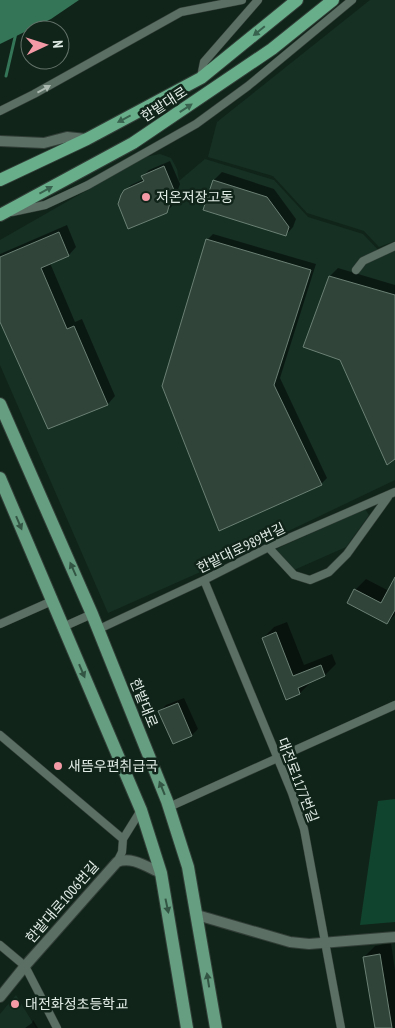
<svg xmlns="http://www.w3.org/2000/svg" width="395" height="1028" viewBox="0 0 395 1028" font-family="'PT Sans Narrow','Noto Sans KR',sans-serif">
<rect width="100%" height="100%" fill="#11241a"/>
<path fill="#163024" d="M370,0H395V241L379,247L364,231L307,213L273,176L208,157L217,122Z
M160,154L171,158L177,169L179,181L205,159L274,180L308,217L363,234L383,255L395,250V480L232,558L108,613L0,365V240L145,157Z
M365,509L369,515L346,547L294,570L274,550Z
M16,995L36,1028H0V1014Z"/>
<path fill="#11442e" d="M395,799V922L360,925L378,801Z"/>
<path fill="#357557" d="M0,0H79L51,19L0,44Z"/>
<path fill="#0007" d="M170,161L180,184L172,206L166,212L125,191L131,185L144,179L143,176L149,170Z
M222,172L274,189L296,219L293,227L286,235L205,209L214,180Z
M67,225L76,247L69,255L50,263L75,322L82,319L115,396L108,404L48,427L0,319V254Z
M213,234L316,264L280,378L327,478L321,484L220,529L207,240Z
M338,268L395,285V457L341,359L305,347L330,276Z
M366,579L389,591L395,579V615L387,623L355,590Z
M287,622L304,665L332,654L336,664L325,675L311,682L300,693L263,638L274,627Z
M184,698L198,729L192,735L160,711L166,705Z
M391,943L395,970V1028H376L364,957L375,946Z
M33,1020L38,1028H25L32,1023Z"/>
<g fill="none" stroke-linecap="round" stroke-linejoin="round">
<path stroke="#357557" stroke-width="3" d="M6,76L16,33"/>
</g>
<path fill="#31443a" stroke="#6b8074" d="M164,166L174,190L167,213L128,229L118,204L121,195L124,190L144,181L141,176Z
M213,180L267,197L289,227L286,236L203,210Z
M59,232L69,256L41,268L67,329L74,326L108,405L48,429L0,322V257Z
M206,239L311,270L274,385L322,485L219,531L162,386Z
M329,276L395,295V459L387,465L340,360L303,347Z
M395,577V610L387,624L347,603L354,589L381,603Z
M276,632L293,676L321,665L325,676L298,688L300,694L286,700L262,638Z
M178,703L192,736L173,744L158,711Z
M380,954L392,1028H375L363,957Z"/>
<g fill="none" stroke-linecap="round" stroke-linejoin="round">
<g stroke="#313e37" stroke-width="9">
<path id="minor" d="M201,77L204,62L258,0
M0,111L34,94L181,12L242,0
M12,212L45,205L88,185L196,124L248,86L352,0
M356,270L363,261L395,246
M269,548L294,575L310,580L329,572L347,554L388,497
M204,580L292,793L304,829L341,1028
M0,624L52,601
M63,627L92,614
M99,629L204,580L273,545L395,492
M0,735L123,839L122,852L117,862
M169,807L395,705
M123,839L141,810
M0,945L25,966L57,1028"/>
</g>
<g stroke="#313e37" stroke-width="12">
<path id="tertiary" d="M0,141L44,143L67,137L86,139
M197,915L290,942L309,944L395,937
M0,997L25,966L117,862C132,856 147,867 161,873"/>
</g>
<g stroke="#313e37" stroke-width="14">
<path id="primary" d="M0,404L92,614L167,801L188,867L216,1028
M0,478L141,810L161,873L187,1028"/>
</g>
<g stroke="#313e37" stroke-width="14">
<path id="trunk" d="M0,180L87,139L201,78L297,0
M0,215L133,143L272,49L333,0"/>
</g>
<use href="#minor" stroke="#5b6f64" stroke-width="8"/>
<use href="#tertiary" stroke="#5b6f64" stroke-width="10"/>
<use href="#primary" stroke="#659e81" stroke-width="12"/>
<use href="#trunk" stroke="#68ae8b" stroke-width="12"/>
</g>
<defs><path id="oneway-solid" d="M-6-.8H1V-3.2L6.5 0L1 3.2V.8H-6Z" transform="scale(1.25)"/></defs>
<g fill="#38624d">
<use href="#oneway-solid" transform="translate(259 31) rotate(141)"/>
<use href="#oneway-solid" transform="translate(186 108) rotate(-33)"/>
<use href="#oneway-solid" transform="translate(124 119) rotate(152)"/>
<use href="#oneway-solid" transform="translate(46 190) rotate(-29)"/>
</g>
<use fill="#abb9b1" href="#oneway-solid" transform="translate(44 89) rotate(-29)"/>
<g fill="#335543">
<use href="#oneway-solid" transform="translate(19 523) rotate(67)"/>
<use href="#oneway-solid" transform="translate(73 569) rotate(-114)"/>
<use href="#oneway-solid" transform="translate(82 671) rotate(67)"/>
<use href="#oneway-solid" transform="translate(162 788) rotate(-112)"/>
<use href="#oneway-solid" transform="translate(167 906) rotate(78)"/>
<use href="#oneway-solid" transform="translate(208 980) rotate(-99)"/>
</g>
<g fill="#f49aa6" stroke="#11241a" stroke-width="2">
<circle cx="146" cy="197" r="5"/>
<circle cx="58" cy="766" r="5"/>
<circle cx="15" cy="1004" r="5"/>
</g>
<g text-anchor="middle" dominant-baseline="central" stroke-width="5" stroke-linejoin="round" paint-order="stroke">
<g font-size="14" fill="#e0ebe5" stroke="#11241a">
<text transform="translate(164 104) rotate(-33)">한밭대로</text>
<text transform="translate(241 548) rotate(-26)">한밭대로989번길</text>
<text transform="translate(144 703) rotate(68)">한밭대로</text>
<text transform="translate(298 780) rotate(69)">대전로1177번길</text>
<text transform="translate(62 902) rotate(-49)">한밭대로1006번길</text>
</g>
<g font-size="14" fill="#e0ebe5" stroke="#11241a" text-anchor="start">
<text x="156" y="197">저온저장고동</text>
<text x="68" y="766">새뜸우편취급국</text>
<text x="25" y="1004">대전화정초등학교</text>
</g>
</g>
<g transform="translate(45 45) rotate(86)"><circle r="24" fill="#11241a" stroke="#64746b"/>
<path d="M0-4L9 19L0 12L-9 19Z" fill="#f49aa6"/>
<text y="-8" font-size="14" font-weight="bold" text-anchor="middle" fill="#e0ebe5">N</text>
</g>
</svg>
